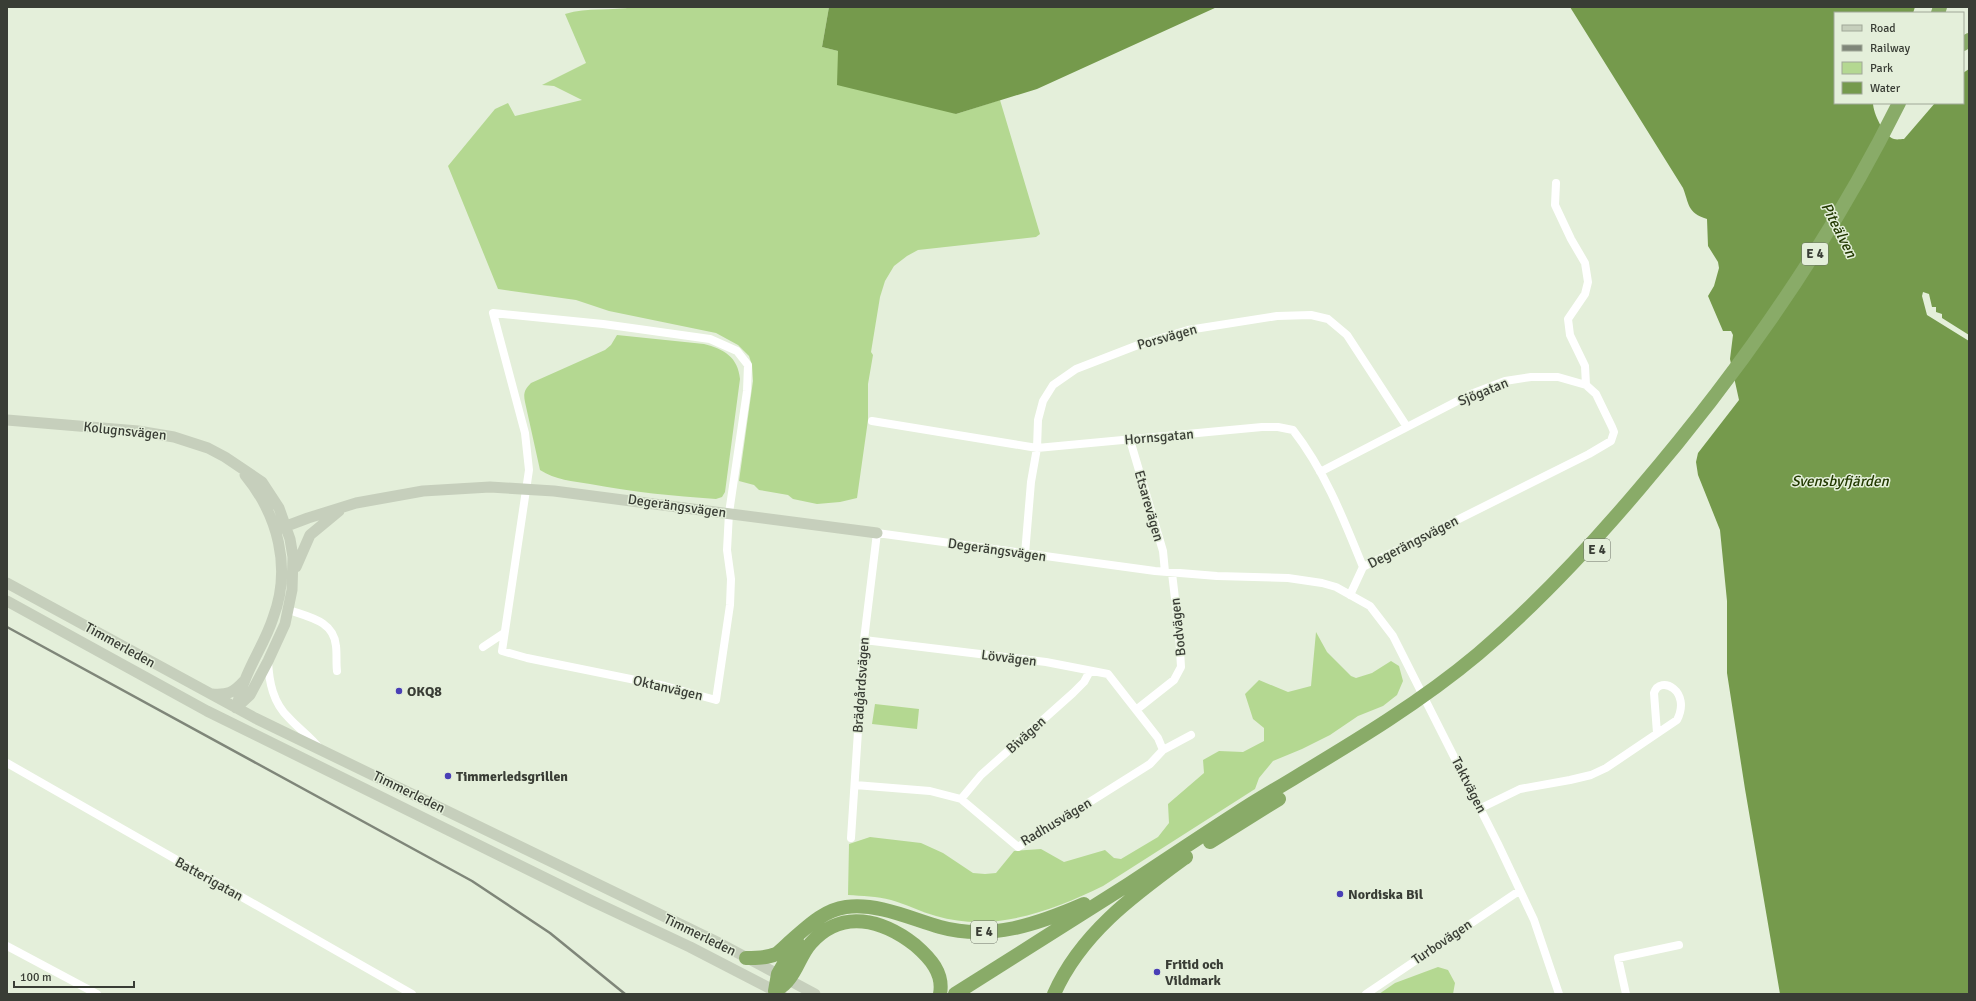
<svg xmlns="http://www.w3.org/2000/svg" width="1976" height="1001" viewBox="0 0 1976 1001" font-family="Signika,sans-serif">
<rect width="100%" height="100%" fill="#e4efda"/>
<path fill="#b4d891" d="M634,7H829L822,47L838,51L956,114L1000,100L1040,234L1036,237L918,250L907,256L894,266L885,281L880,297L871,352L873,355L868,384V420L857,498L840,502L817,504L793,499L788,495L759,490L754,485L739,481L753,381L752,365L749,356L738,345L716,333L609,311L576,300L498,289L448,166L495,109L508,103L515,116L582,100L554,86L542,85L586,63L565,14C588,7 611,11 634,7Z
M617,335L704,344C724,349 738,357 740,379L725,492L722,497L716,499C673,496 632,492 590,484C573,481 555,480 540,470L525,402C523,393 525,389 531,383L605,350L611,345Z
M1316,632L1327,652L1351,676L1356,678L1372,673L1391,661L1399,666L1403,681L1397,695L1383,706L1358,716L1330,735L1302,749L1273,761L1259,778L1255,789L1103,886C1052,911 994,933 936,916C921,912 906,904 891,900C877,896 862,896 848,895L849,844L870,837L921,843L943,853L973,873L985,874L996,873L1014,851L1041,849L1064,862L1105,850L1114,858L1121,859L1158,837L1169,823L1168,804L1204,773L1203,760L1219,751L1243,752L1264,741V728L1253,719L1245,694L1259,680L1288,692L1311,686Z
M875,704L919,709L917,729L872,724Z
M1438,967L1448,970L1455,983L1453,994H1379L1395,983Z"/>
<path fill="#759a4c" d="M829,7H1217L1037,89L956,114L837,85L838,51L822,47Z
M1570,7H1915L1913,13H1835V103H1873C1873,113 1884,136 1894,139C1897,140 1901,139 1904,139L1935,103H1963V73L1969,69V335L1942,318V314L1936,312V307H1932L1929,294L1923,292L1922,296L1927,315L1969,341V994H1780L1745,789L1727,673V601L1720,530L1698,475L1696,462L1698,453L1739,400L1730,359L1733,335L1731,331H1723L1708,296L1714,286L1719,268L1718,262L1708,246L1707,219C1687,213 1689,203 1683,188Z"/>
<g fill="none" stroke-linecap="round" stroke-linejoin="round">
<path stroke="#fff" stroke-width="8" d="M493,313L603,324L710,339L737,351L748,365L747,391L729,513L727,550L731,579L730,605L716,700L665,686L527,658L502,651L529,470L525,433Z
M872,421L1037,448L1262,427H1278L1293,430C1325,471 1344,520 1363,567
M1130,440L1163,551L1165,572
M1320,472L1471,394L1505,381L1531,377H1558L1586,385L1585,366L1570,335L1568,319L1585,294L1588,282L1585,263L1571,239L1555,205L1556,183
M1025,554L1031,482L1037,448L1038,420L1043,401L1053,385L1076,369L1138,345L1188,330L1277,316L1311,315L1328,319L1347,335L1407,427
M1350,595L1363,567L1589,454L1611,441L1614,432L1612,427L1596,394L1586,385
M289,610C309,617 334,621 336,646C337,654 336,663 337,671
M483,647L504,633
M268,661C269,682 273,703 289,718C299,729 311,737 320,749
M1136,710L1174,680L1181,667L1179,633L1172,573
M1163,750L1191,735
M7,763L412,994
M855,785L930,791L961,799L1018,847L1150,764L1163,750L1158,738L1108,674L1046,662L864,640
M961,799L981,775L1073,693L1084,682L1090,671
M1481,808L1520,789L1570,780L1591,775L1606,768L1677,720C1692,691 1660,674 1654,693L1657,733
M851,838L864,640L877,533L1155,571L1217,576L1288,578L1322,583L1336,587L1370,606L1393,636L1498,844L1534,920L1559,994
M7,946L97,994
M1366,994L1519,891
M1626,994L1618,958L1679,945"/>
<path stroke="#c6cfbc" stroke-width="11" d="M7,420L138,431L174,437L208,448L225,457L262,482L279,508L290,539L293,557L292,590L285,624L268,661L250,695L236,708
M276,530L308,518L356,503L423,491L490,487L554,491L877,533
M296,567L310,535L339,511
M7,583L255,718L721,944L815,994
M7,601L207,711L590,900L690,947L781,994
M212,694C228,695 233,693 244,681
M237,706C239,697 241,688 245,680C253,659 266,640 273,618C292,568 278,515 245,475"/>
<path stroke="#89ab68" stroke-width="14" d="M1938,13L1940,7
M1963,44L1969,40
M1210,842L1279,799
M746,958C756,958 767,958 776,954C782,950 787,944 792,940C808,926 824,910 846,907C879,903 909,918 940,927C990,941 1038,924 1084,904
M775,991C780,988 786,984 789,979C798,968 801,954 811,943C842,908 883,920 915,945C930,958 944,973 940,994
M775,991L778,974L797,941
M955,994C1013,957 1071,921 1129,884C1170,857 1210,830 1251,804C1328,757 1409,712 1478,654C1538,603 1590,547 1640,488C1741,370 1830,242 1899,103
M1054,994C1081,933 1134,895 1186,857"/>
<path stroke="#7f8679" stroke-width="2.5" d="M7,627L472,881L550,933L625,994"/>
</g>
<g fill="#493fb6" stroke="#e4efda" stroke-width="1.5">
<circle cx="399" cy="691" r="4"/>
<circle cx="448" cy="776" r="4"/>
<circle cx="1340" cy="894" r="4"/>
<circle cx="1157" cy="972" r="4"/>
</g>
<g text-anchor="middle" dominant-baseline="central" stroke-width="3" stroke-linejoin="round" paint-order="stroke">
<g fill="#e4efda" stroke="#6c7266" stroke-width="1">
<rect x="1802" y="243" width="26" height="22" rx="3"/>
<rect x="1584" y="539" width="26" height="22" rx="3"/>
<rect x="971" y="921" width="26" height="22" rx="3"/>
</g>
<g font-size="13" font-weight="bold" fill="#393d35">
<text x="1815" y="254">E 4</text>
<text x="1597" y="550">E 4</text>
<text x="984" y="932">E 4</text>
</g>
<g font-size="14" fill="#393d35" stroke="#e4efda">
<text transform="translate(1167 337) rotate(-16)">Porsvägen</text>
<text transform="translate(1483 392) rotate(-22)">Sjögatan</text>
<text transform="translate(125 431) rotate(6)">Kolugnsvägen</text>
<text transform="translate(1159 437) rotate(-5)">Hornsgatan</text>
<text transform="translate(677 506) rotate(8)">Degerängsvägen</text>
<text transform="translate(1149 506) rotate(74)">Etsarevägen</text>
<text transform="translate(1413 542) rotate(-27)">Degerängsvägen</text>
<text transform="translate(997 550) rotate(8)">Degerängsvägen</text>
<text transform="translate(1178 627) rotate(-96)">Bodvägen</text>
<text transform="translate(120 645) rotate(29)">Timmerleden</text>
<text transform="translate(1009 658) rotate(7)">Lövvägen</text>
<text transform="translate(861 685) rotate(-86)">Brädgårdsvägen</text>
<text transform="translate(668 688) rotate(13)">Oktanvägen</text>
<text transform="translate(1026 735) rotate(-42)">Bivägen</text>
<text transform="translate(1469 785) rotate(63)">Taktvägen</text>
<text transform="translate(409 792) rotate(26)">Timmerleden</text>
<text transform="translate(1056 822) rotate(-31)">Radhusvägen</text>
<text transform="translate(209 879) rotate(29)">Batterigatan</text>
<text transform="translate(700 935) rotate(26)">Timmerleden</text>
<text transform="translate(1442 942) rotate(-34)">Turbovägen</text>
</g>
<g font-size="14" font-weight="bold" fill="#393d35" stroke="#e4efda" text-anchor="start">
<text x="407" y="691">OKQ8</text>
<text x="456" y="776">Timmerledsgrillen</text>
<text x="1348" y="894">Nordiska Bil</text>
<text x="1165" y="964">Fritid och<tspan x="1165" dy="16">Vildmark</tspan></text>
</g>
<g font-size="15" font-style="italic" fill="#223900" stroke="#e4efda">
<text transform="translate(1839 230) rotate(63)">Piteälven</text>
<text x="1840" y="481">Svensbyfjärden</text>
</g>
</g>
<rect width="1976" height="1001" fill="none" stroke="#393d35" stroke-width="16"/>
<rect x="1834" y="12" width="130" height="92" fill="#e4efda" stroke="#a0a898"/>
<rect x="1842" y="25" width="20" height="6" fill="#c6cfbc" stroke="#a0a898"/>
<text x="1870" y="32" font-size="12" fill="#393d35">Road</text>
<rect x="1842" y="45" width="20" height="6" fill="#7f8679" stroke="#a0a898"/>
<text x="1870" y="52" font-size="12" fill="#393d35">Railway</text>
<rect x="1842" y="62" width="20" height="12" fill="#b4d891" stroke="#a0a898"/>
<text x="1870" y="72" font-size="12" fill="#393d35">Park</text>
<rect x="1842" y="82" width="20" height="12" fill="#759a4c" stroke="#a0a898"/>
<text x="1870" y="92" font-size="12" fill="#393d35">Water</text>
<path d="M14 981v6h120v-6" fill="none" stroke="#393d35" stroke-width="2"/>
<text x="20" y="981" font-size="12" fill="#393d35" stroke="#e4efda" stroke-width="3" paint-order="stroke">100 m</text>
</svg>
